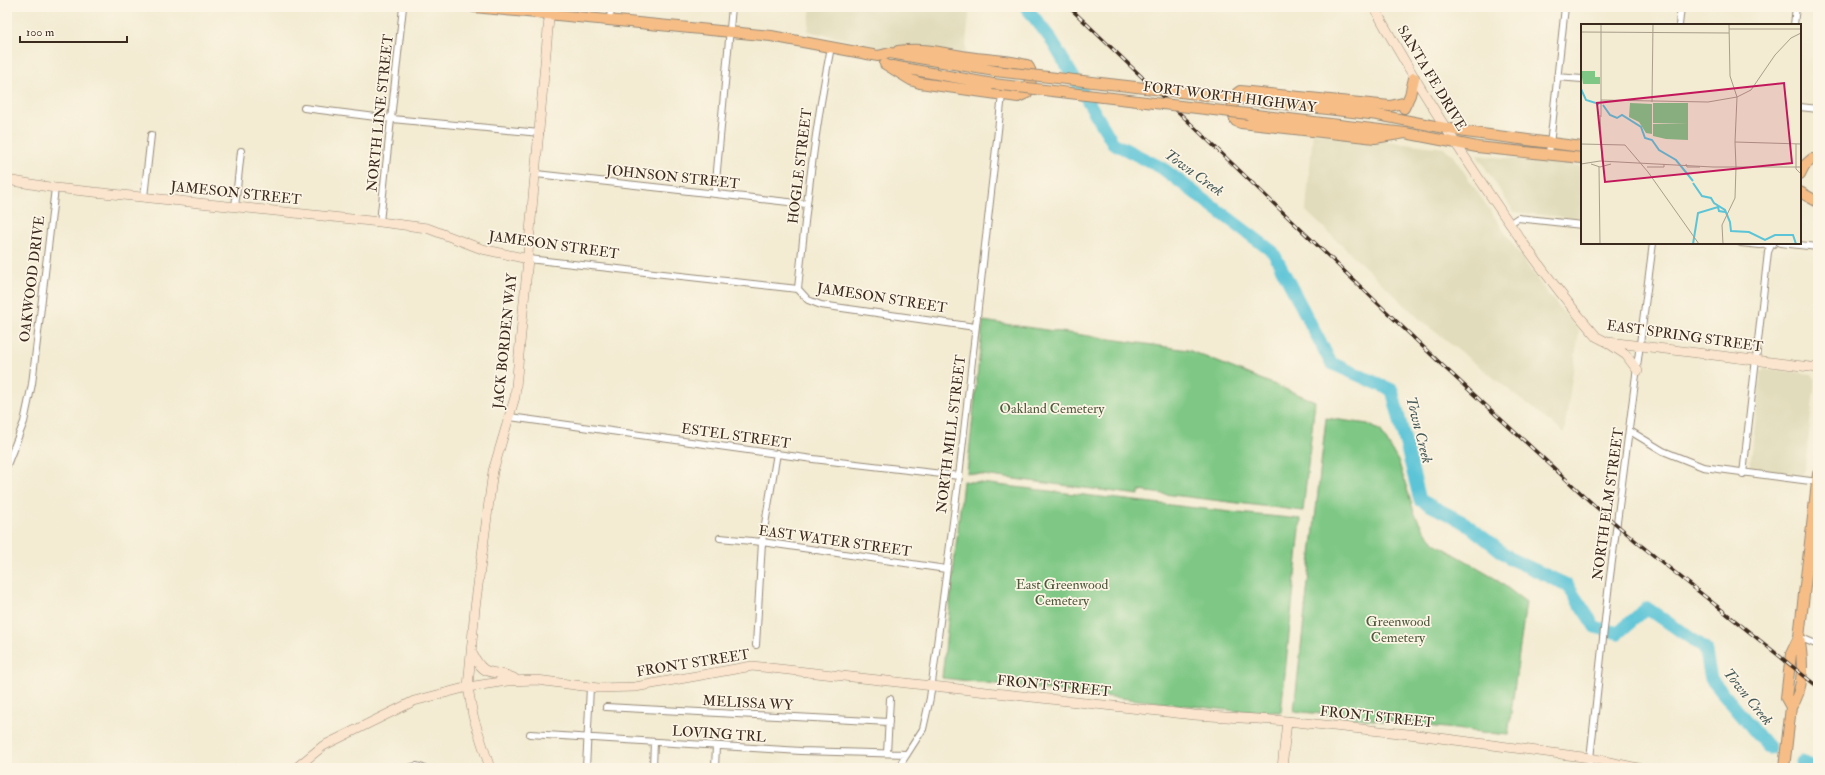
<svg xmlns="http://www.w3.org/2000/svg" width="1825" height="775" viewBox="0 0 1825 775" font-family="'IM FELL Double Pica',serif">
<rect width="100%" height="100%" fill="#fcf5e5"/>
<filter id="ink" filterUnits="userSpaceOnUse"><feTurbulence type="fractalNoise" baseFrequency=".025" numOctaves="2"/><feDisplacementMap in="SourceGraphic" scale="8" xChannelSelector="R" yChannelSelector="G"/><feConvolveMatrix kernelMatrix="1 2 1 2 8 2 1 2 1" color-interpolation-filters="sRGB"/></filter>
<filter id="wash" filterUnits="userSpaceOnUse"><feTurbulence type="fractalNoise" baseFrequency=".012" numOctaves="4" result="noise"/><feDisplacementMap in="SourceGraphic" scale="16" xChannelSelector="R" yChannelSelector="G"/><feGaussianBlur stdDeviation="0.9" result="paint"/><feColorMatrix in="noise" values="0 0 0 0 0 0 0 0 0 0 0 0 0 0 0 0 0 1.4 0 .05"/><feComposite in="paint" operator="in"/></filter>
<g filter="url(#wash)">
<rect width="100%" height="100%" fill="#f3ebd2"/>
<path fill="#e1dcbb" d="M811,7H970L965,53L891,50L808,31Z
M1313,132L1443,148L1451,153L1529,268L1550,297L1579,330L1564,433L1425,324L1306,211Z
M1477,155L1582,166V219L1514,212Z
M1765,369L1812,374L1815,379L1805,470L1802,475L1752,469L1750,467L1761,372Z"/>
<path fill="#7ec784" stroke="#5c7851" d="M983,321L1188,350L1315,401L1303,511L1139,491V495L967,473Z
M1326,418L1368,424L1381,431L1399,463L1414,512L1422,527L1435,543L1489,574L1526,602L1508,735L1294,711Z
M963,481L1248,514L1301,519L1281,712L1237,711L942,678Z"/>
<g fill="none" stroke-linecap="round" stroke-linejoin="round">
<path stroke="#5bc4d7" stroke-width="13" d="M1026,7L1050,38L1113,143L1162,168L1273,252L1331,363L1392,390L1420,500L1465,523L1511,559L1567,585L1595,627L1618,633L1647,608L1705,648L1711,679L1769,748
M1802,762L1817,768"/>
</g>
</g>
<g filter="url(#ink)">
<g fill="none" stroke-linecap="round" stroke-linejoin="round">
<g stroke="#978a78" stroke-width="8">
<path id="street" d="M610,20L611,7
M1679,25L1681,7
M1794,25L1796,7
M1557,77L1582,79
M1800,107L1818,109
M304,108L392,119L540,133
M1549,154L1565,7
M536,174L806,204
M715,192L732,7
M144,197L151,135
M235,207L241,151
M380,222L403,7
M1509,224L1518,218L1582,225
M1741,243L1760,245L1773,244
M1780,243L1818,247
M528,259L798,289L808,300L821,305L975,327
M798,289C806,208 815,127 831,47
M510,417L813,459L959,476
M1630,431L1663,451L1703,467L1818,482
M7,465L24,422L32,384L55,188
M1743,474L1768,252L1772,243
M720,538L762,542L946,569
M1799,637L1818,645
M756,645L762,542L777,453
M606,707L889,722
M530,734L801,751L907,754
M887,753L890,699
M409,768L417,766L423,768
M586,768L590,687
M653,768L654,742
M715,768L716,746
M898,768L923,729L930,698L959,476L1002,95
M1589,768L1608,592L1653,243"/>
</g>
<g stroke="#978a78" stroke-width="10">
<path id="secondary" d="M1374,7C1406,66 1441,122 1478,177C1515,233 1553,287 1597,337L1607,342L1617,343L1818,368
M7,180L55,188L380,222L427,228L482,249L528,259L515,397L493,471L475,608L468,687L473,716L490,768
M527,265L550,7
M1608,343L1626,355L1638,371
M471,651C486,681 490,667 514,678
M296,768L323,746L414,701L468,687L507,681L537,680L598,688L635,687L752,666L1194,715L1287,721L1417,735L1590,758L1638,768
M1282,768L1287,721"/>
</g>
<g stroke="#978a78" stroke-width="12">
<path id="primary" d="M474,7L771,36L878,56L890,53L995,71
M885,64L911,80L920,83L1018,97L1027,93C1031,85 1034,72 1027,65C1008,60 987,60 968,57C942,53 925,47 898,51
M892,66L993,84
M1250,100L1378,115L1466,132L1582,147
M1404,108L1410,95L1414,78
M1248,114L1405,133L1477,147L1582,158
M1405,133L1375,138L1241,123L1236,121C1231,113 1231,96 1240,91L1390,106L1407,102
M1800,174L1804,166L1812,159
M1800,192L1818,202
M1791,707C1805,690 1803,658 1799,637L1818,474
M1784,768L1791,707L1786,698L1791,654L1799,637"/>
</g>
<use href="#street" stroke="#fff" stroke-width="6"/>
<use href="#secondary" stroke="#fbe5cf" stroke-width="9"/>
<use href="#primary" stroke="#f6be86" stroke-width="10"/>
<g stroke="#3b2a1e" stroke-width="3.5">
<path id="rail" d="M1069,7L1442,365L1595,506L1638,543L1818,687"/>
</g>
<use href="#rail" stroke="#fcf5e5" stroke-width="2" stroke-dasharray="6" stroke-linecap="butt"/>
<g stroke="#978a78" stroke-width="12" stroke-linecap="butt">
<path id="primary-bridge" d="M995,71L1250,100
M993,84L1248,114"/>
</g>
<use href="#primary-bridge" stroke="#f6be86" stroke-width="10"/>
</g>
</g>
<g text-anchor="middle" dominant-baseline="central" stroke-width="3.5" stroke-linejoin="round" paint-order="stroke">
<g font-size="14" fill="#3b2a1e" stroke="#fcf5e5">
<text transform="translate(1432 78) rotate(59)">SANTA FE DRIVE</text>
<text transform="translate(1230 97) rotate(7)">FORT WORTH HIGHWAY</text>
<text transform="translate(380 113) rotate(-84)">NORTH LINE STREET</text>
<text transform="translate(800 166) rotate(-83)">HOGLE STREET</text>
<text transform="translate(673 177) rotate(6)">JOHNSON STREET</text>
<text transform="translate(236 193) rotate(6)">JAMESON STREET</text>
<text transform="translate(554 245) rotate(8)">JAMESON STREET</text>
<text transform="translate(32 279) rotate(-83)">OAKWOOD DRIVE</text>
<text transform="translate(882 298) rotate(9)">JAMESON STREET</text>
<text transform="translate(1685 336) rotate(8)">EAST SPRING STREET</text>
<text transform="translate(505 341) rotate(-84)">JACK BORDEN WAY</text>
<text transform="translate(951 434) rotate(-83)">NORTH MILL STREET</text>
<text transform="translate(736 436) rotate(8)">ESTEL STREET</text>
<text transform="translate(1608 504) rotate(-82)">NORTH ELM STREET</text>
<text transform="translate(835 541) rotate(8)">EAST WATER STREET</text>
<text transform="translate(693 663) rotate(-9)">FRONT STREET</text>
<text transform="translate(1054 686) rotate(6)">FRONT STREET</text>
<text transform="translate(748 703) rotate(3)">MELISSA WY</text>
<text transform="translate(1377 717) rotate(6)">FRONT STREET</text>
<text transform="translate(719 734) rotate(4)">LOVING TRL</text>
</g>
<g font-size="14" fill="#4f593d" stroke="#fcf5e5">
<text x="1052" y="408">Oakland Cemetery</text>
<text x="1062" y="584">East Greenwood<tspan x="1062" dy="16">Cemetery</tspan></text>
<text x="1398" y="621">Greenwood<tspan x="1398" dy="16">Cemetery</tspan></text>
</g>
<g font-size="15" font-style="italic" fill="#455856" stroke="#fcf5e5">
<text transform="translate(1194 173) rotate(36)">Town Creek</text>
<text transform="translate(1419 430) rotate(76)">Town Creek</text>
<text transform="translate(1748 697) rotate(51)">Town Creek</text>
</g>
</g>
<g transform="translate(1581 24)">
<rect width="220" height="220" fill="#f3ebd2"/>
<path d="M0,47H14V53H19V60H2ZM49,79L71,80V110L65,109L58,98L48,93ZM72,79H107V100L72,99ZM72,100H107V116L85,115L72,112Z" fill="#7ec784"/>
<path fill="none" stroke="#5bc4d7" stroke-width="2" d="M0,65L5,76L18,80M22,81L29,91L36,94L41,91L60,103L64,114L71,116L78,126L95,136L112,157M112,159L121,172L130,174L133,179L144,186L149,198L150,207L168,208L184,216L194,211H212L215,220M112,220L117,189L137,183L138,187L144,188"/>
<path fill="none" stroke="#a99e8a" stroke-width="1" d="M148,0L149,52L156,73L154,118L220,120M148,5H220M0,8L148,9M20,76L127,78L156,73L170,66L194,31L210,14L220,9M71,78L72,0M19,91L21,137M20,93V0M154,118L155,143M0,120L44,121L67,148L118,220M215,120V145L220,150M0,140L19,137L132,143H220M10,140L19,143L30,140M105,140L106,143H119M18,143L19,220M66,143H83V140M142,220L141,201L154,174L155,143"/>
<path fill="#c2185b" fill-opacity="0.15" stroke="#c2185b" stroke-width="2" d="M203,59L211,139L24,158L16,79Z"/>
<rect width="220" height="220" fill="none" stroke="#3b2a1e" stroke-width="2"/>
</g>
<rect width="1825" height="775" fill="none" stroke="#fcf5e5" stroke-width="24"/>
<path d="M20 36v6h107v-6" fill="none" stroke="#3b2a1e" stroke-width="2"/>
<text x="26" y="36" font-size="12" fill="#3b2a1e" stroke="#fcf5e5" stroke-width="3" paint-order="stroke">100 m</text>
</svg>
